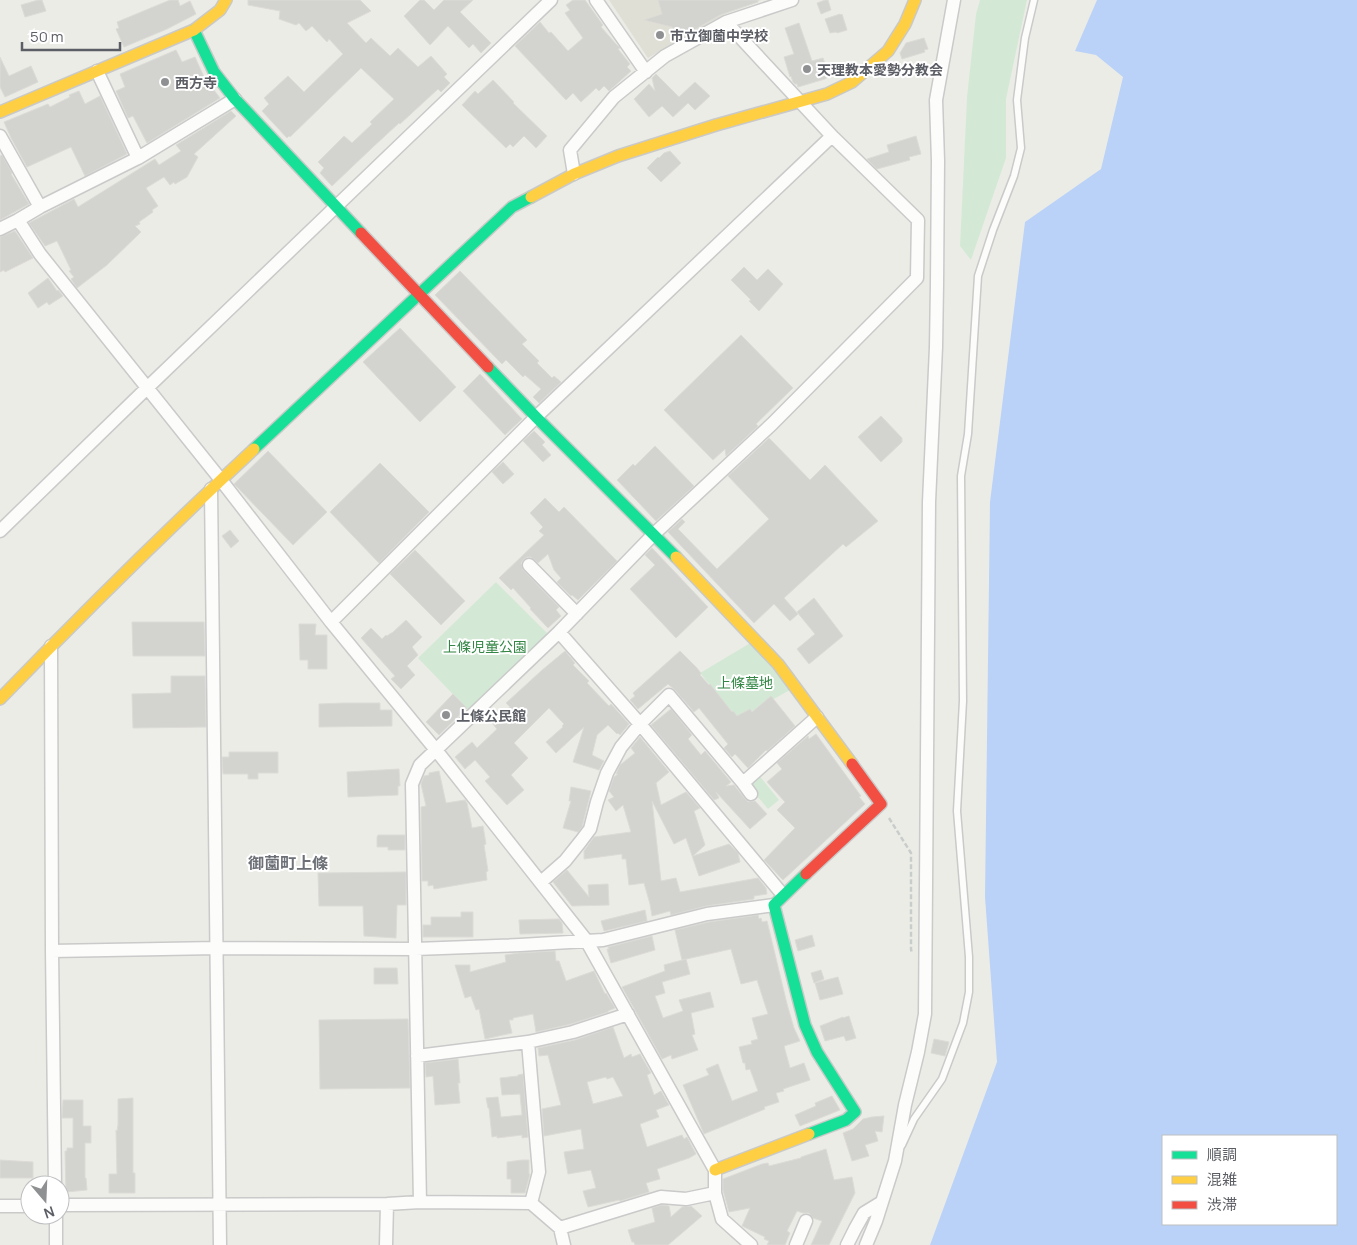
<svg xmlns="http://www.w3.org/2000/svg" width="1357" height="1245" viewBox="0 0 1357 1245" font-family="Manrope,'Noto Sans JP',sans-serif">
<rect width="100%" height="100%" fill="#ecece7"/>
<path fill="#e0dfd6" d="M609,0H761L727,13L648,58Z"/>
<path fill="#d4e9d5" d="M980,0H1027L1006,99V158L971,260L960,246L967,97L976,14Z
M496,582L550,636L471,713L418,658Z
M752,642L790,690L738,719L700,673Z
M758,774L779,800L768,809L746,783Z"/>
<path fill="#bad2f8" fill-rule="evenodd" d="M1097,0H1357V1245H930L997,1062L985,897L990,502L1025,222L1101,169L1123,77L1096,55L1075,51ZM1163,1136H1336V1224H1163Z"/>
<path fill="#d3d3d0" stroke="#dcdbd6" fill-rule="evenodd" d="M38,0H42L46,11L25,17L21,5Z
M170,0H178L180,6L190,1L196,14L167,29L124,47L116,29L119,28L117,22Z
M248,0H360L371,11L347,23L366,43L371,38L390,56L398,48L418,67L431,56L447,74L444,77L450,83L441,92L438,89L400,124L399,123L373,147L332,186L320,173L324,168L318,162L344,136L352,143L372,124L370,122L394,99L361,68L290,137L289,136L287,138L262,111L269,104L264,98L288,76L304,92L343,54L329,39L327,42L312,26L306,31L299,23L296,25L279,19L280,11L248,5Z
M420,0H424L434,10L444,0H473L460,12L491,43L481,53L473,44L469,48L448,26L430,45L404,16Z
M573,0H585L603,25L601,27L616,44L620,48L618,49L630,64L627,67L631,71L609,91L604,86L599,91L596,88L581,102L573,93L566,100L515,46L540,22L549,33L551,32L568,51L583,38L565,13L570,10L566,5Z
M658,0H758V2L720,15L678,39L672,27L644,20L662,14Z
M825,0H828L831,10L821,14L817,3Z
M840,14L841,15L842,14L847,30L837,33L836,32L830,33L825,19Z
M799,23L812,61L823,58L829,76L825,79L798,87L797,84H795L793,82L791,76L790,77L784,57L794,54L785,28Z
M924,38L928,49L924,50L925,52L902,59L900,53L906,43Z
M176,50L182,62L195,57L204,77L220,98L147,143L133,116L128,118L116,91L125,87L120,74Z
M0,57L9,76L31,66L38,82L5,97L0,87Z
M656,74L679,97L695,82L710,96L695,110L688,103L673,117L662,106L649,117L634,99L649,84L655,91L652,78Z
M493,80L514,102L513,103L547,136L536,148L524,136L513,147L510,144L506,148L462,105L475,91L478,94Z
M79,91L85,104L100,96L127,154L85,176L71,147L27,167L11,138L4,122L48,104L50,107L70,97L69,95Z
M231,111L236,116L194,154L198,157L187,177L175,184L174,182L170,185L164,177L146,188L158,206L152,210L153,212L139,222L140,224L135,226L141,232L107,265L77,288L71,279L74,277L69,271L71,270L57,241L45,246L29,223L74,199L78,207L155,159L159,165L181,151L176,145Z
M916,136L921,154L909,157L910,160L877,169L867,159L889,152L887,145Z
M670,151L681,163L661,182L647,168L658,157L659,158L664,153Z
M2,155L12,173L11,174L29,204L0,220V156Z
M15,231L33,258L5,272L4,270L0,272V237Z
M744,267L757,280L768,269L783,284L759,311L749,301L751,300L731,280Z
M460,271L527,340L522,344L539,361L537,363L552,378L554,376L561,382L539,403L533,397L541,389L525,375L523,377L506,360L502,364L435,295Z
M48,278L57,291L58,290L63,296L49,305L47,302L38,308L28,293Z
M400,328L456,387L420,422L363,362Z
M741,335L793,388L756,424L758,426L726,456L725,449L713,460L664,410Z
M480,374L522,419L505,435L463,391Z
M881,416L902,438V442L881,462L858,437Z
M534,431L545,442L542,445L551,455L543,462L523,441Z
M769,438L810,480L825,465L878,521L846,547L843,544L784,598L798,614L790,621L774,604L754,623L668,532L682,519L685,522L678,529L717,569L769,519L728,476Z
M655,446L694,486L656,521L617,480L633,464L635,466Z
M268,451L327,512L293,545L234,484Z
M503,462L514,474L503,484L492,472Z
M380,463L429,512L379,563L330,512Z
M545,498L559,512L564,507L617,561L578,600L572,595L571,596L557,582L561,578L554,570L548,554L538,563L531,557H527L523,560L521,563L523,570L559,607L556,610L561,616L548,628L530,609L531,608L513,588L511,590L499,578L544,535L539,531L543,527L530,513Z
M230,530L239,541L231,548L222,536Z
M652,548L708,607L676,638L630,589L655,565L645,555Z
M415,550L465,601L441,625L390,574Z
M814,598L843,636L809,664L797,649L815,634L797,612Z
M406,620L422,637L412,647L418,655L407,666L415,675L401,689L391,679L395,676L361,638L371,628L382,639L386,635L387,636L391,633H392Z
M132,622H204L205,656H133Z
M299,624H316L315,635H327V669H308V660H300Z
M565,651L575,663L573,665L589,681L587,683L609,706L611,704L629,724L620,735L618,733L617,734L608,725L597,735L592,755L604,761L599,770L573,762L584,727L556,753L546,742L563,727L562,726L564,724L549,708L514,743L528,758L511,775L524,790L507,805L485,781L490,777L475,760L465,769L455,757L472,742L477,748L497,729L492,723L510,707L506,703L541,671Z
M680,651L696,667L701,673L700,675L709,685L710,684L732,712L733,711L737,716L750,709L752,712L771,696L795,726L767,751L766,750L748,768L735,754L732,757L724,748L728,744L699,708L694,712L675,690L668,684L638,709L630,700L635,696L633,693Z
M171,676H205L206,727L133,728L132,694L171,693Z
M453,694L467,708L439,735L426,722Z
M344,703H380V710H392V726L319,727V704Z
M671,709L692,735L688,739L701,755L705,751L731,782L726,786L734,785L745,799L748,802L755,801L767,814L750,829L716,792L719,798L714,800L651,725Z
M816,734L861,796L859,797L865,804L783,880L764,860L795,828L777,810L785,802L767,782L782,769L777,763L808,736L809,739Z
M640,737L669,772L656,783L661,805L686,792L700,808L694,811L705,845L693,856L729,844L738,853L740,862L699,876L686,838L674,844L652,801L661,881L676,878L680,892L758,878L766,888L767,894L754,896V899L706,906L671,915L670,911L652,916L650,904L644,883L629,885L626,859H622V854L584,859V851L594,837L631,832L623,805L616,811L608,800L614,797L609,791L614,777L618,774H616L620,765L635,753L631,748Z
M229,752H278V773H258V779H248V774H223L222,757H229Z
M399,769L400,786H398V795L348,797L347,772Z
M439,771L446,803L465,800L467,803L472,828L483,826L486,844L484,845L488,871L486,872L487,880L434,889L433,885L428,886V881H422L421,807L426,806L421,784L424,776L429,775V773Z
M571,787L591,791L582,827L578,832L563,828L571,801H569Z
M378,835H405V850H388V847H377V837Z
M567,870L589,897L588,885L608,884L609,905L572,906L553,882Z
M406,872V905H397L396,938L364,936L363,906H319L318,873Z
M645,910L647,921L604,931L601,921Z
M461,912H473V937H423V925H431V917H461Z
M758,915L759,919L761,918L762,922L767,921L787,1004L794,1028L800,1041L784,1046L790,1068L804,1063L810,1080L783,1089L784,1091L776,1093L779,1102L764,1107L765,1109L704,1134L683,1085L709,1075L706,1069L718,1064L732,1101L758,1091L750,1069L746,1070L745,1063H743L739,1047L752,1044L751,1041L758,1039L752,1018L768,1014L757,980L741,984L731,949L682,960L675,930L709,922Z
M559,919L562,923L563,933L520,934L519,920Z
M812,935L815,946L798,951L795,940Z
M652,936L655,950L611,963L607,949H609L608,947Z
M555,951L556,961H559L566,981L594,971L605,994L606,993L615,1008L608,1011V1012L571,1024L536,1032L533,1014L513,1018V1020H509L512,1033L485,1039L479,1009L476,1010L471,996L465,998L455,965H470V972L506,962L505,955L519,953Z
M686,959L690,974L662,982L665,993L655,996L663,1018L683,1011L679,1000L710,992L714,1007L691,1013L695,1034L692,1035L698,1050L672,1059L671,1055L662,1059L622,987L665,971L664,965Z
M374,968H397L398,984H374Z
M821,970L824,979L814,983L811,973Z
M838,977L843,994L820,1000L815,983Z
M849,1016L856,1038L846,1041L844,1036L825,1041L820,1026L843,1017V1018Z
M408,1019L410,1088L320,1089L319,1020Z
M613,1027L624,1058L631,1054L632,1057L640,1054L651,1073L647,1075L654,1095L661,1091L669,1105L656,1110L659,1117L640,1124L647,1147L682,1135L684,1139L687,1137L696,1154L689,1158L657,1169L660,1179L646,1183L649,1192L620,1201L619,1200L588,1207L583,1191L596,1188L591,1170L568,1174L564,1152L584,1149L581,1129L544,1136L542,1109L561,1105L548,1055L539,1056L538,1048L575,1040ZM606,1077L607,1079L613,1077L623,1096L593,1104L587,1082Z
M934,1039L949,1042L945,1056L931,1053Z
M458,1059L460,1083H458L460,1103L435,1105L433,1076L426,1077L425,1063Z
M523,1074L528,1137L522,1138V1135L497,1138V1136L492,1137L489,1108H488L486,1098L498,1097L501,1117L522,1115L520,1094L502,1095L500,1078L518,1076V1075Z
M832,1096L840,1110L800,1126L795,1115L816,1106L815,1103Z
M133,1098V1173H135V1193H109V1174H117L116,1130L117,1131L118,1125V1099Z
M63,1100H83V1126H91V1143H85V1178H86L87,1190L66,1192L65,1151H67V1148H73V1118H62Z
M884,1116L882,1132L875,1131L878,1141L865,1145L869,1156L852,1161L843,1133L853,1129L863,1119L872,1117Z
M826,1149L834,1180L852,1177L855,1193L829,1245H811L822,1221L813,1218L809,1213H803L797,1211L787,1231L790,1233L785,1245H767L769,1241L764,1239L765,1237L742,1226L750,1208L729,1212L723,1190V1179L762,1164L768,1163L769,1166L801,1158V1157Z
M0,1160L33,1162V1178H0Z
M522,1160H529V1174H530L525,1193H511V1179H507V1162Z
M662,1205L669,1206L671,1217L682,1207L691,1206L702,1216L668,1245H635L634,1242H632L628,1230L655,1222L652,1208Z"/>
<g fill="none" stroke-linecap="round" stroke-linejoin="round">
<g stroke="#c9cac9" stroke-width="9">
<path id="lane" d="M902,1145L914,1119L942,1079L963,1023L969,992V957L957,811L963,701L961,476L968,434L978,276L993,230L1014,176L1021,148L1017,100L1025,38L1034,0"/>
</g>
<g stroke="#c9cac9" stroke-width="15">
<path id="street" d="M596,0L646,72
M97,71L138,158
M0,136L40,207L18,220L40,254L221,480L331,622L436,750L586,940L715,1170V1193L722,1219L751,1245
M574,174L570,150L614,97L665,56L726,22L792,0
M40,207L138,158L235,99
M0,229L18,220
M211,489L220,1245
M0,531L147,388L551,0
M529,565L577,614
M331,622L536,417L832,136
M559,632L640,724L669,695L743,783L817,717
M51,646L52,951L55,1185
M743,783L751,794
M541,882L565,861L581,841L590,829L597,802L607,773L621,747L640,724L783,895
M52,951L217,948L415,949L520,945L603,940L707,914L774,905
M417,1056L528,1042L573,1032L628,1014
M420,1202L412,784L420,765L559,632L654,534L772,424L917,278L918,220L832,136L726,22
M531,1203L560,1228L661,1197L686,1199L715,1193
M60,1205L387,1204L420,1202L531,1203L539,1172L528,1042
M0,1206H30
M56,1215V1245
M560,1228L564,1245
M386,1245L387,1204
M796,1245L806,1221
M847,1245L855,1229L864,1213L882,1202
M866,1245L876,1221L895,1161L905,1105L918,1052L925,1014L929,502L936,347L937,284L938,161L936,100L954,0"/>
</g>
<g stroke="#c9c9c9" stroke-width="14">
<path id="fast" d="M194,30L214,72L235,99L361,233
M488,367L536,417L676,557
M254,449L512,207L531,197
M806,874L774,905L805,1025L817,1052L855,1112L846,1120L809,1134"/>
</g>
<g stroke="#c9c9c9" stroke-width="14">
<path id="slow" d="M0,112L194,30L220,10L226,0
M531,197L574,174L618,156L716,125L827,94L852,82L888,51L905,24L915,0
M676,557L778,664L852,764
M0,699C82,614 167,530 254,449
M715,1170L809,1134"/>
</g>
<g stroke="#c9c9c9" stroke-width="14">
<path id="jam" d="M361,233L488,367
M806,874L881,804L852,764"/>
</g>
<path stroke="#c8cdcb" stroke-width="2.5" stroke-dasharray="5 2.5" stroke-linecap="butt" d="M889,818L911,853V949L912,954"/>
<use href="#lane" stroke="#fcfcfb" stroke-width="6"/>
<use href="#street" stroke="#fcfcfb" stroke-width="12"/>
<use href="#fast" stroke="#16e098" stroke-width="11"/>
<use href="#slow" stroke="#ffcf43" stroke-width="11"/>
<use href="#jam" stroke="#f24e42" stroke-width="11"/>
</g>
<g fill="#8e9092" stroke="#fff" stroke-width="2">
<circle cx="660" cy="35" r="5"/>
<circle cx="807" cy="69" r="5"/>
<circle cx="165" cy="82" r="5"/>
<circle cx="446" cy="715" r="5"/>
</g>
<g text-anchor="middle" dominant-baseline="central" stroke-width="4" stroke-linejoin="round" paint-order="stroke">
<g font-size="14" font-weight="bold" fill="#5c5e65" stroke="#fff" text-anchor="start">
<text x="670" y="35">市立御薗中学校</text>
<text x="817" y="69">天理教本愛勢分教会</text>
<text x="175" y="82">西方寺</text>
<text x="456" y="715">上條公民館</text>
</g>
<g font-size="14" fill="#338645" stroke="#fff">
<text x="485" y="646">上條児童公園</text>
<text x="745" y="682">上條墓地</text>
</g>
<g font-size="16" font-weight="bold" fill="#6d7077" stroke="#fff">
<text x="288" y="863">御薗町上條</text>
</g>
</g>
<rect x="1162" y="1135" width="175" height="90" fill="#ffffff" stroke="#bebfc1"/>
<rect x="1172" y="1151" width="25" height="8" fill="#16e098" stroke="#bebfc1"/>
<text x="1207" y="1160" font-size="15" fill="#5c5e65">順調</text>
<rect x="1172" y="1176" width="25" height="8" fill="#ffcf43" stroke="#bebfc1"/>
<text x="1207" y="1185" font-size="15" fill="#5c5e65">混雑</text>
<rect x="1172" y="1201" width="25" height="8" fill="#f24e42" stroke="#bebfc1"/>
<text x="1207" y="1210" font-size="15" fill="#5c5e65">渋滞</text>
<g transform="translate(45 1200) rotate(161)"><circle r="24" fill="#ffffff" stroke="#bebfc1"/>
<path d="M0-4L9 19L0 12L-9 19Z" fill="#8e9092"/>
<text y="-8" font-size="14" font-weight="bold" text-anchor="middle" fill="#5c5e65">N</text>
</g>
<path d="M22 42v8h98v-8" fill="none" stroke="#5c5e65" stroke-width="2.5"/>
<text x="30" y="42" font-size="15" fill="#5c5e65" stroke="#ffffff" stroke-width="4" paint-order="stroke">50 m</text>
</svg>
